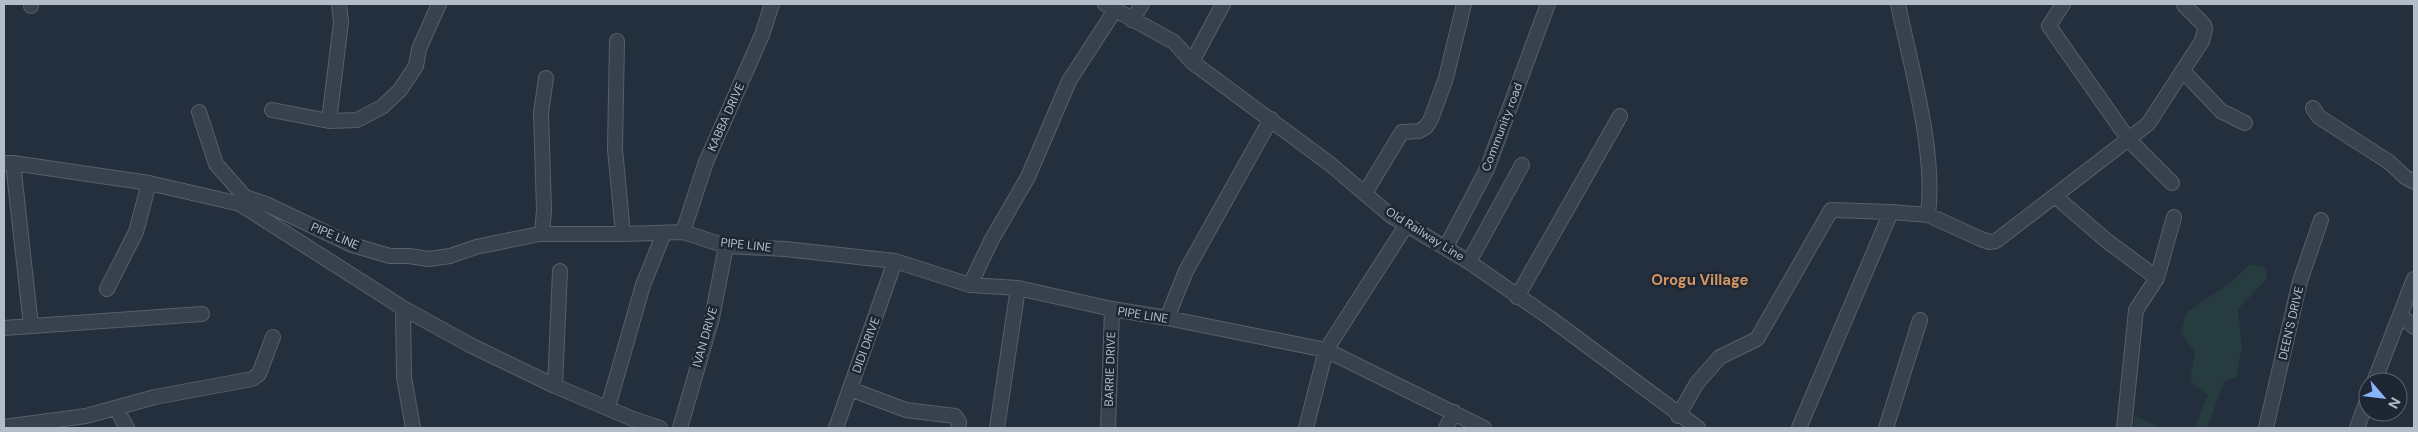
<svg xmlns="http://www.w3.org/2000/svg" width="2418" height="432" viewBox="0 0 2418 432" font-family="'DM Sans',sans-serif">
<rect width="100%" height="100%" fill="#242f3e"/>
<path fill="#263c3f" d="M2250,264L2265,267L2267,279L2238,309L2242,348L2236,377L2224,382L2207,428H2194L2208,395L2190,381L2195,352L2181,332L2186,313L2231,282Z
M2134,416L2163,428H2133Z"/>
<g fill="none" stroke-linecap="round" stroke-linejoin="round">
<g stroke="#565f6c" stroke-width="16">
<path id="minor" d="M31,4V6
M1105,4L1174,42L1192,62L1330,164L1390,215L1469,262L1550,318L1698,428
M1898,4C1911,68 1936,150 1928,215
M2063,4L2049,26L2129,140L2172,183
M1132,20L1142,4
M617,41L615,149L623,234
M1192,62L1223,4
M2183,71L2221,111L2245,123
M2313,108L2319,117L2389,162L2405,177L2414,182
M272,110L329,121L357,120L382,107L400,90L416,66L419,49L439,4
M199,112L216,164L245,197
M329,121L341,22L339,4
M4,163H13L149,183L240,204L245,197L266,204L352,245L390,256H409L429,259L450,256L476,247L539,234H623L683,232L726,246L785,249L895,261L970,285L1018,288L1112,309L1167,318L1326,350L1484,428
M13,163L31,326
M1365,193L1402,132L1419,131L1426,127L1431,119L1446,78L1464,4
M2056,197L2107,241L2157,278
M240,204L403,308L470,345L555,386L633,419L660,428
M683,232L706,162L762,35L772,4
M542,234L544,210L541,113L546,78
M1446,247L1487,169L1548,4
M1469,262L1522,165
M970,285L992,239L1028,177L1069,81L1115,10
M107,289L136,232L149,183
M1517,297L1620,116
M403,308L404,377L413,428
M2400,315L2414,327
M1167,318L1186,271L1271,119
M4,328L202,314
M2374,382L2414,279
M555,386L560,271
M850,389L906,410L955,416L959,422L958,428
M608,407L643,285L664,233
M116,408L127,428
M1678,416L1697,383L1720,357L1757,339L1831,210L1891,212
M4,427L86,416L155,397L252,379L259,374L273,337
M680,428L712,318L726,246
M836,428L895,261
M997,428L1018,288
M1108,428L1112,309
M1306,428L1326,350L1407,224
M1446,428L1454,412
M1799,428L1891,212L1928,215L1981,239L1989,242L1996,241L2148,124L2202,41L2205,29L2204,25L2184,5
M1886,428L1920,320
M2124,428L2136,310L2157,278L2174,217
M2266,428L2300,281L2321,220
M2357,428L2368,398"/>
</g>
<use href="#minor" stroke="#38414e" stroke-width="14"/>
</g>
<g text-anchor="middle" dominant-baseline="central" stroke-width="5" stroke-linejoin="round" paint-order="stroke">
<g font-size="12" fill="#b4bcc9" stroke="#1d2633">
<text transform="translate(726 117) rotate(-66)">KABBA DRIVE</text>
<text transform="translate(1502 127) rotate(-69)">Community road</text>
<text transform="translate(1425 234) rotate(32)">Old Railway Line</text>
<text transform="translate(335 236) rotate(23)">PIPE LINE</text>
<text transform="translate(746 245) rotate(6)">PIPE LINE</text>
<text transform="translate(1143 315) rotate(9)">PIPE LINE</text>
<text transform="translate(2291 323) rotate(-77)">DEEN'S DRIVE</text>
<text transform="translate(705 337) rotate(-74)">IVAN DRIVE</text>
<text transform="translate(866 345) rotate(-70)">DIDI DRIVE</text>
<text transform="translate(1110 369) rotate(-88)">BARRIE DRIVE</text>
</g>
<g font-size="15" font-weight="bold" fill="#d59563" stroke="#1d2633">
<text x="1700" y="280">Orogu Village</text>
</g>
</g>
<rect width="2418" height="432" fill="none" stroke="#b4bcc9" stroke-width="10"/>
<g transform="translate(2383 397) rotate(118)"><circle r="24" fill="#1d2633" stroke="#59626f"/>
<path d="M0-4L9 19L0 12L-9 19Z" fill="#8ab4f8"/>
<text y="-8" font-size="14" font-weight="bold" text-anchor="middle" fill="#b4bcc9">N</text>
</g>
</svg>
